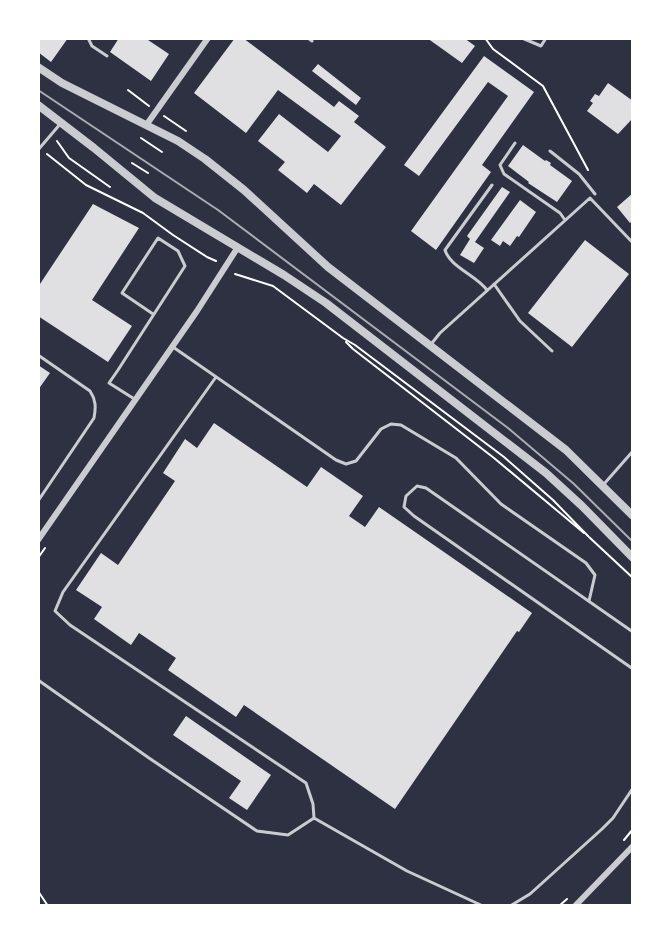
<svg xmlns="http://www.w3.org/2000/svg" width="671" height="944" viewBox="0 0 671 944" font-family="'Libre Baskerville',serif">
<rect width="100%" height="100%" fill="#2d3142"/>
<path fill="#e0e0e3" d="M38,38H68L51,62L38,52Z
M119,38H145L169,54L151,81L110,52Z
M235,38H243L334,107L339,101L359,116L354,122L386,147L341,205L314,184L307,193L278,170L285,162L258,141L279,114L328,152L341,136L278,90L246,133L194,93Z
M427,38H464L475,46L462,63Z
M484,56L534,92L482,165L491,172L436,250L411,231L508,96L488,82L419,176L404,165Z
M318,64L361,98L356,105L312,71Z
M608,83L633,101V118L618,134L587,111L593,103L590,101L595,94L599,96Z
M523,145L545,161L546,160L551,163L550,165L572,181L557,202L528,183L529,182L508,166Z
M502,187L510,192L475,242L484,248L474,263L460,255L470,239L467,236Z
M633,193V220L630,223L617,207Z
M520,200L536,212L519,237L517,236L510,246L503,241L500,246L491,240Z
M93,204L139,228L92,300L132,326L108,362L38,316V287Z
M585,240L629,274L572,347L528,313Z
M38,365L50,373L38,390Z
M214,423L307,487L321,467L363,496L349,516L365,527L379,507L532,613L519,632L517,631L395,809L244,705L236,717L168,670L176,658L139,633L131,645L94,619L102,607L76,590L101,553L118,565L175,481L163,473L185,439L197,448Z
M186,716L271,775L247,810L229,798L241,781L173,735Z"/>
<g fill="none" stroke-linecap="round" stroke-linejoin="round">
<path stroke="#fff" stroke-width="2" d="M485,38L493,49L543,86L588,170
M128,90L149,106
M164,116L186,131
M141,138L162,152
M57,141L69,158L110,187
M47,154L86,185L143,213L173,235L207,257L216,261
M132,163L148,173
M235,274L273,286L343,338L355,345L504,457L553,500L588,536
M346,342L353,349L494,458L584,533
M589,537L633,578
M38,558L45,548
M624,840L633,829
M38,891L48,906
M559,906L567,899"/>
<path stroke="#caccd0" stroke-width="3" d="M88,38L92,46L107,56
M308,38L312,41
M522,38L541,46L546,38
M515,143L500,165L504,174L560,213L565,220
M38,150L61,123
M550,151L579,174L595,194
M494,284L520,321L552,351
M487,290C476,275 450,267 445,250L492,185
M432,343L440,333L590,198L633,243
M173,347L336,460L346,464L356,461L381,429L391,424L401,425L456,458L501,504L586,563L595,575L589,601
M38,355L90,391C96,400 96,407 94,418L38,501
M216,377L63,592L55,611L70,625L306,783L313,804L314,818
M136,400L109,383L118,370L185,266L178,251L158,238L122,293L153,314
M604,484L633,451
M633,632L426,488L417,486L406,496L404,507L414,516L633,669
M38,680L149,758L257,831L288,835L314,818
M314,818L407,871L483,906
M510,906L530,894L602,829L613,818L633,788"/>
<path stroke="#caccd0" stroke-width="6" d="M147,124L208,38
M38,540L197,311L238,247
M575,906L633,846"/>
<path stroke="#caccd0" stroke-width="8" d="M38,67L62,83L178,141L205,159L244,190L328,267L566,450L633,516
M38,105L94,148L155,198L284,275L326,303L546,473L582,506L633,558"/>
<path stroke="#abadb3" stroke-width="2" d="M38,90L218,210L508,428L574,484L633,542"/>
</g>
<rect width="671" height="944" fill="none" stroke="#ffffff" stroke-width="80"/>
</svg>
